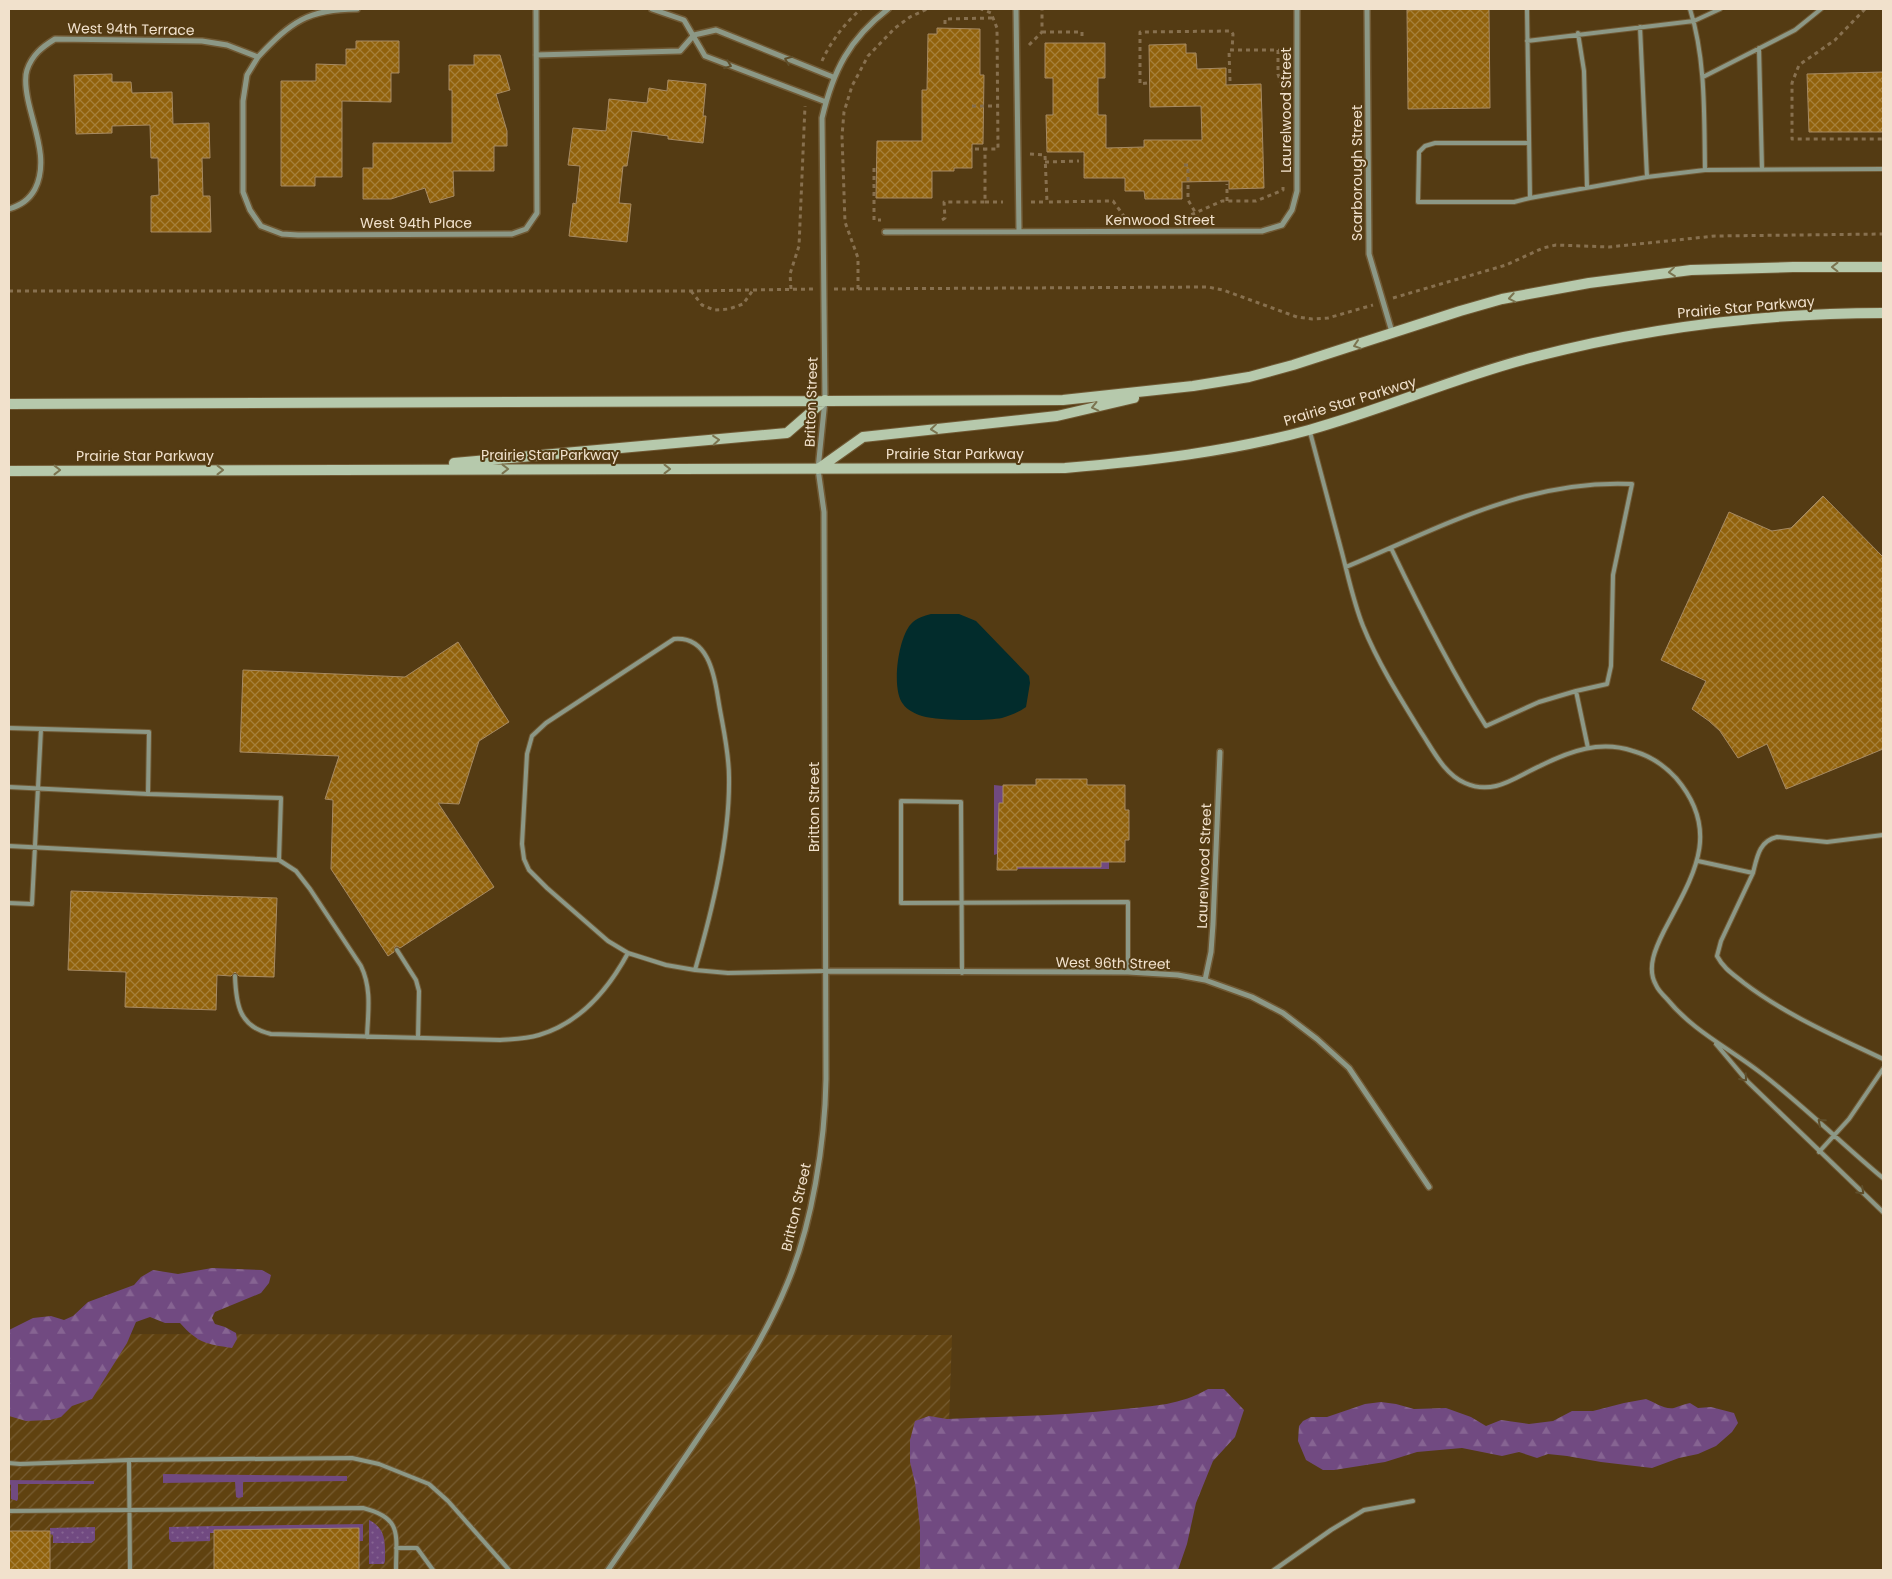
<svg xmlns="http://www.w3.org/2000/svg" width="1892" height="1579" viewBox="0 0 1892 1579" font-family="Poppins,sans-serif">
<defs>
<pattern id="industrial-furrows" width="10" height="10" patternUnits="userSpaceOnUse" patternTransform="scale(1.25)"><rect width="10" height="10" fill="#604210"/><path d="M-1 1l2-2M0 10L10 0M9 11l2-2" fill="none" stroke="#775d32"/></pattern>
<pattern id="grass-dots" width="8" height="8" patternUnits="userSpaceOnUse" patternTransform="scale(1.25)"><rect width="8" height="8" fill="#714a81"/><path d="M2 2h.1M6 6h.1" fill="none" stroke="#866492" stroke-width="1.8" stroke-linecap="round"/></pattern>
<pattern id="forest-firs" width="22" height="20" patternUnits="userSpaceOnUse" patternTransform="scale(1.25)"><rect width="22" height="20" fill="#714a81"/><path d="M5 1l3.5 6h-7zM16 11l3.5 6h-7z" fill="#866492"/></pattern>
<pattern id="building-cross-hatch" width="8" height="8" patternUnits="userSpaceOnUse" patternTransform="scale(1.25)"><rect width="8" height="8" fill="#91620c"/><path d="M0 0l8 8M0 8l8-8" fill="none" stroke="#a6803a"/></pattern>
</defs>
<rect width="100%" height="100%" fill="#543b13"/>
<path fill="url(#industrial-furrows)" d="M9,1334L952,1335L944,1570H9Z"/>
<path fill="url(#grass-dots)" d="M369,1520C387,1529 385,1544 385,1561L384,1564H369Z
M213,1526L214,1533H210V1541L172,1542L169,1539V1527Z
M95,1527V1540L91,1543H53V1535L50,1534V1528Z"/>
<path fill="url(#forest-firs)" d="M212,1268L262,1270L271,1275L269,1283L261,1293L215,1312L212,1318L215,1324L225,1327L236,1333L237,1339L232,1348C206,1344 198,1343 180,1323H165L150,1317L136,1322L127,1343L92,1399L72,1406L61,1417L50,1420L26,1421L9,1416V1330L33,1318L51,1316L64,1320L73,1316L88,1302L134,1285L141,1277L153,1270L178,1274Z
M1208,1389H1224L1244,1410L1235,1437L1213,1461L1196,1503L1187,1544L1178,1570H920V1527L915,1483L910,1462V1440L915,1421L929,1416L947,1419C1006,1416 1065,1416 1123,1409C1153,1406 1181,1405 1208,1389Z
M1646,1399C1654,1402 1665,1410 1674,1408C1680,1406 1684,1404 1690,1403L1698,1408L1711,1407L1734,1413L1738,1423L1732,1432L1716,1446L1698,1454L1679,1458L1652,1468L1601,1462L1567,1456L1548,1454L1537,1458L1519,1452L1502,1456L1462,1448L1417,1452L1385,1462L1334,1470H1323L1306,1460L1298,1441L1299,1426L1303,1421L1311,1417H1327L1365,1404L1381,1402L1396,1404L1414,1409L1446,1408L1471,1417L1486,1426L1501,1420L1529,1424L1553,1421L1572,1411H1593L1624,1403Z"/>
<path fill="#714a81" d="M994,785L1003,786V803L999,804L997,854L994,855Z
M1101,862H1109V869H1017V864L1101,867Z
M163,1474L345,1476H347V1481L243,1482V1497L238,1498L236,1497L235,1482L163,1483Z
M9,1480L94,1481V1484H18V1499L17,1501L11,1499V1485L9,1484Z
M363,1524V1541H359L358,1528L213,1530V1526Z"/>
<path fill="#022c2c" d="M931,614H959L976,621L1029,676L1030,683L1026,707C1019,712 1012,715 1002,718C987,721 938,721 922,716C916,714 907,710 903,704C891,689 898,638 911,624C916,618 924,616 931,614Z"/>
<path fill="url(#building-cross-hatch)" stroke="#a78a62" d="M1489,9L1490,108L1408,109L1407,10Z
M937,28L980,29V75H984L983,144H972V168H954V171H932V198H876L877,141H922V90H927L928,34H937Z
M356,41H399V73H391V102L342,101V177H315V186H281V81H316V64L346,65V49H356Z
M1045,43H1105V78H1098V115H1106V148L1144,147V140H1202L1201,106L1150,107L1149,45L1186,44V53H1196L1197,69L1226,68V85L1261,84L1264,188L1229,189V181L1182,182V199H1145L1144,191H1125V178H1084V152H1047L1046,115H1053V78H1045Z
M474,55H500L510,90L496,94L507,131V146H494V171H453L454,196L430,203L425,188L391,199H363V168H373V143H452V90H449V65H474Z
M1883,72V132H1809L1807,74Z
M112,74V82H131L132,93L172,92L173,124L209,123L210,158H202L203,196H210L211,232H151V196L159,195L158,158H151L150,125L112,126V133L76,134L74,75Z
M668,80L706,84L703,116H706L703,143L668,139V136L632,131L627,166H623L619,203L631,204L627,242L569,236L573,203L576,204L580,166L568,165L573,128L606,131L609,99L647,103L649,88L667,91Z
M1823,496L1883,557V749L1786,789L1767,744L1738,758L1720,731L1709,721L1692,709L1706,681L1661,660L1729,512L1772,531L1791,528Z
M458,642L509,722L479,741L459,804L438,803L494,887L400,948L397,946L395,947L394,952L388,956L331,869L333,800L325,799L339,756L240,752L243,670L405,677Z
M1036,779H1087V785H1125V810H1129V840H1125V862H1101V867H1017V870H997L999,803H1003V785H1036Z
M71,891L277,898L274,977L239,976L235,972L231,976L217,975L216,1010L125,1007L126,972L68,970Z
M359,1528V1570H214V1530Z
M9,1531H50V1570H9Z"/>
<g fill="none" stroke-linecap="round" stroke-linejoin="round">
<g stroke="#705934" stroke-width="6">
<path id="lane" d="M1527,9L1530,198L1647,177L1705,170
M1690,9C1706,60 1704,116 1705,170L1883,169
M1640,27L1647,177
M1578,33L1584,71L1587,187
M1527,41L1694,21L1720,9
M1759,48L1762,169
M1703,77L1795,30L1821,9
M1529,143H1435L1425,146L1419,152L1418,202H1514L1530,198
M1310,432C1320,471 1331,510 1341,549C1348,575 1353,601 1363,626C1378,663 1400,698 1421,732C1433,750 1444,774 1465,783C1494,796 1515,777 1540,766C1570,751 1600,740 1633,751C1651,756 1664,765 1676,778C1723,833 1692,877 1664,931C1656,947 1646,968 1656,985C1658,990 1663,995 1667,999C1693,1031 1729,1048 1761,1073C1804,1106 1842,1144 1883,1178
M1346,567C1440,528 1526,479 1632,484L1613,575L1611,666L1607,684L1576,691L1539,702L1486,726C1450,669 1420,609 1391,548
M1576,691L1588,748
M9,728L149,732L148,794
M9,787L148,794L281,798L279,860
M9,846L279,860L296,871L310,889L361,966C372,989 368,1012 367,1037
M1698,861L1753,873C1757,857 1759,841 1777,837L1827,842L1883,835
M1753,873L1721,941L1717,956C1724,969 1733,974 1744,983C1786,1015 1835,1036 1883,1059
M9,903L32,904L41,729
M397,950L416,980L419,991L418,1038
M695,970C712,911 730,839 729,777C729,750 722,724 718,698C714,672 707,636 674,639L546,723L532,736L527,754L522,844L524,859L529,870L547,888L608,941L628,953L666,965L695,970L728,973L826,971
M962,973L961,802L901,801V903L1128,902V972
M235,976C236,1004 239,1027 271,1034L500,1040C513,1039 526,1039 539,1035C580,1023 608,990 628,953
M1716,1044L1748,1082L1883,1212
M1819,1152L1849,1119L1883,1069
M129,1460L130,1570
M9,1463L20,1464L129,1460L352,1458L379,1464L429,1484L448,1501L509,1570
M9,1511L363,1508C403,1518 396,1535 396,1570
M396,1548H417L433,1570
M1274,1570L1331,1530L1364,1510L1413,1501"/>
</g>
<g stroke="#705934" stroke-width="8">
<path id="street" d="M652,9L684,20L705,56L826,102
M1016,9L1019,231
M1367,9L1369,254L1392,332
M536,55L680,51L694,35L716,30L833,77
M258,57L247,75L243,101V192L250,210L261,226L282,234L298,235L512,234L526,229L537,213L536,9
M9,209C21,205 29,200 35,189C49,161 34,129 28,100C26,90 24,79 27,70C32,55 42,47 55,39L202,41L227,45L258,57C291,22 308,9 357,9
M885,232L1262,231L1282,225L1292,210L1297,191V9
M826,971L1128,972L1178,975L1205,980L1252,997L1283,1013L1317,1039L1349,1068L1429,1187
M1205,980L1211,952L1213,924L1220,752
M608,1570C638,1527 667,1484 696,1441C730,1391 764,1340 787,1284C812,1225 825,1143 826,1079L824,512L818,469L825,400L822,118C833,71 849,39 888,9"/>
</g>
<g stroke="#705934" stroke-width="12">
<path id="secondary" d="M9,404L1063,400L1193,386L1249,377L1293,365L1460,311L1502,299L1589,283L1691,270L1793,267H1883
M454,463L787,433L825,400
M818,469L863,437L1057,416L1134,398
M9,471L1065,468C1147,461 1229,452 1309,430C1385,409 1458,376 1534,357C1649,327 1764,313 1883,313"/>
</g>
<path stroke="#87704f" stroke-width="3" stroke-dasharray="4 4" stroke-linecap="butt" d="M1865,9L1835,40L1799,65L1792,83V139H1883
M945,24V19L993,18
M1042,32H1082V40
M1029,45L1042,32V9
M822,61C831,41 845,23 861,9
M1230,81L1229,50H1278V74L1283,90
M1147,83L1140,84V32L1231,31L1233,34L1232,50
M972,106H998
M975,149H985
M1030,154L1045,155L1047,202L1113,201L1126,219
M1045,162L1079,161
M1184,165H1188V200L1195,212
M874,168V220H881
M1227,201V184
M985,202H1003
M1031,202H1047
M1184,218L1222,201H1256L1283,190V187
M942,220L945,218L944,202H985V149H998L997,28L991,13L981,9
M791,289L790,274L799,246L805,106
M834,289L1208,287L1223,290L1297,317L1312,319L1328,318L1373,305
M858,289V258L845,222L842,136L844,112L852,86L868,56L895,28L910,17L927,9
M9,291H691L813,289
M691,291L702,305L714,310L729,309L743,304L753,290
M1393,298L1506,265L1543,248L1556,245L1609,247L1715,236L1883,234"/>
<use href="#lane" stroke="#8c9886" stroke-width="4"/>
<use href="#street" stroke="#8c9886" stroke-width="5"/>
<use href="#secondary" stroke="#b6c9ac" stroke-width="10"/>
</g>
<defs><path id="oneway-chevron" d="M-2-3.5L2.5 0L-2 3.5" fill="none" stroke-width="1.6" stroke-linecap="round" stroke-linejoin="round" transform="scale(1.25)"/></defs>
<g stroke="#5f4e2a">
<use href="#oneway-chevron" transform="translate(788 60) rotate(-158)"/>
<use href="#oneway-chevron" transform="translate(728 65) rotate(21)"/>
<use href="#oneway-chevron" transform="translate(1744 1078) rotate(49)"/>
<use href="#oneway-chevron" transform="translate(1821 1122) rotate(-139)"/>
<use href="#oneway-chevron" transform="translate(1861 1191) rotate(43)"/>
</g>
<g stroke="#7b7450">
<use href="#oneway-chevron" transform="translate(1835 267) rotate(-180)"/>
<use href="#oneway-chevron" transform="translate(1672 272) rotate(174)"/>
<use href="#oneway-chevron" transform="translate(1512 298) rotate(170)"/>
<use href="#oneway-chevron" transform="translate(1357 345) rotate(162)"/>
<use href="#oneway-chevron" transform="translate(1095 407) rotate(167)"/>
<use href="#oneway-chevron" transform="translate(934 429) rotate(174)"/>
<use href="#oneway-chevron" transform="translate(716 440) rotate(-5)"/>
<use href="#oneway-chevron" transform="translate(505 469)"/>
<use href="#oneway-chevron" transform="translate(667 469)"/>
<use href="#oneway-chevron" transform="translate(57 470)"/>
<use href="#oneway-chevron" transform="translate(220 470)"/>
</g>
<g text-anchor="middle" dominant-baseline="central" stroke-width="4" stroke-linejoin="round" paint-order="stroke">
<g font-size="14" fill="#f1e1cc" stroke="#543b13">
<text transform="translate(131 29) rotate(1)">West 94th Terrace</text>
<text transform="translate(1286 110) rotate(-90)">Laurelwood Street</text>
<text transform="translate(1357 173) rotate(-90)">Scarborough Street</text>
<text x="1160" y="220">Kenwood Street</text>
<text x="416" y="223">West 94th Place</text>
<text transform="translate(1746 307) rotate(-5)">Prairie Star Parkway</text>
<text transform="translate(1350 401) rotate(-17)">Prairie Star Parkway</text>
<text transform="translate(811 402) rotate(-88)">Britton Street</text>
<text x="955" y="454">Prairie Star Parkway</text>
<text x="550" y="455">Prairie Star Parkway</text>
<text x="145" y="456">Prairie Star Parkway</text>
<text transform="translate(814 807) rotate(-90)">Britton Street</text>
<text transform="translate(1204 866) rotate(-88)">Laurelwood Street</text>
<text transform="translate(1113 963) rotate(1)">West 96th Street</text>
<text transform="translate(796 1207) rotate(-77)">Britton Street</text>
</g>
</g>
<rect width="1892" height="1579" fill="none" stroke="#f1e1cc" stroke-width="20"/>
</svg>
